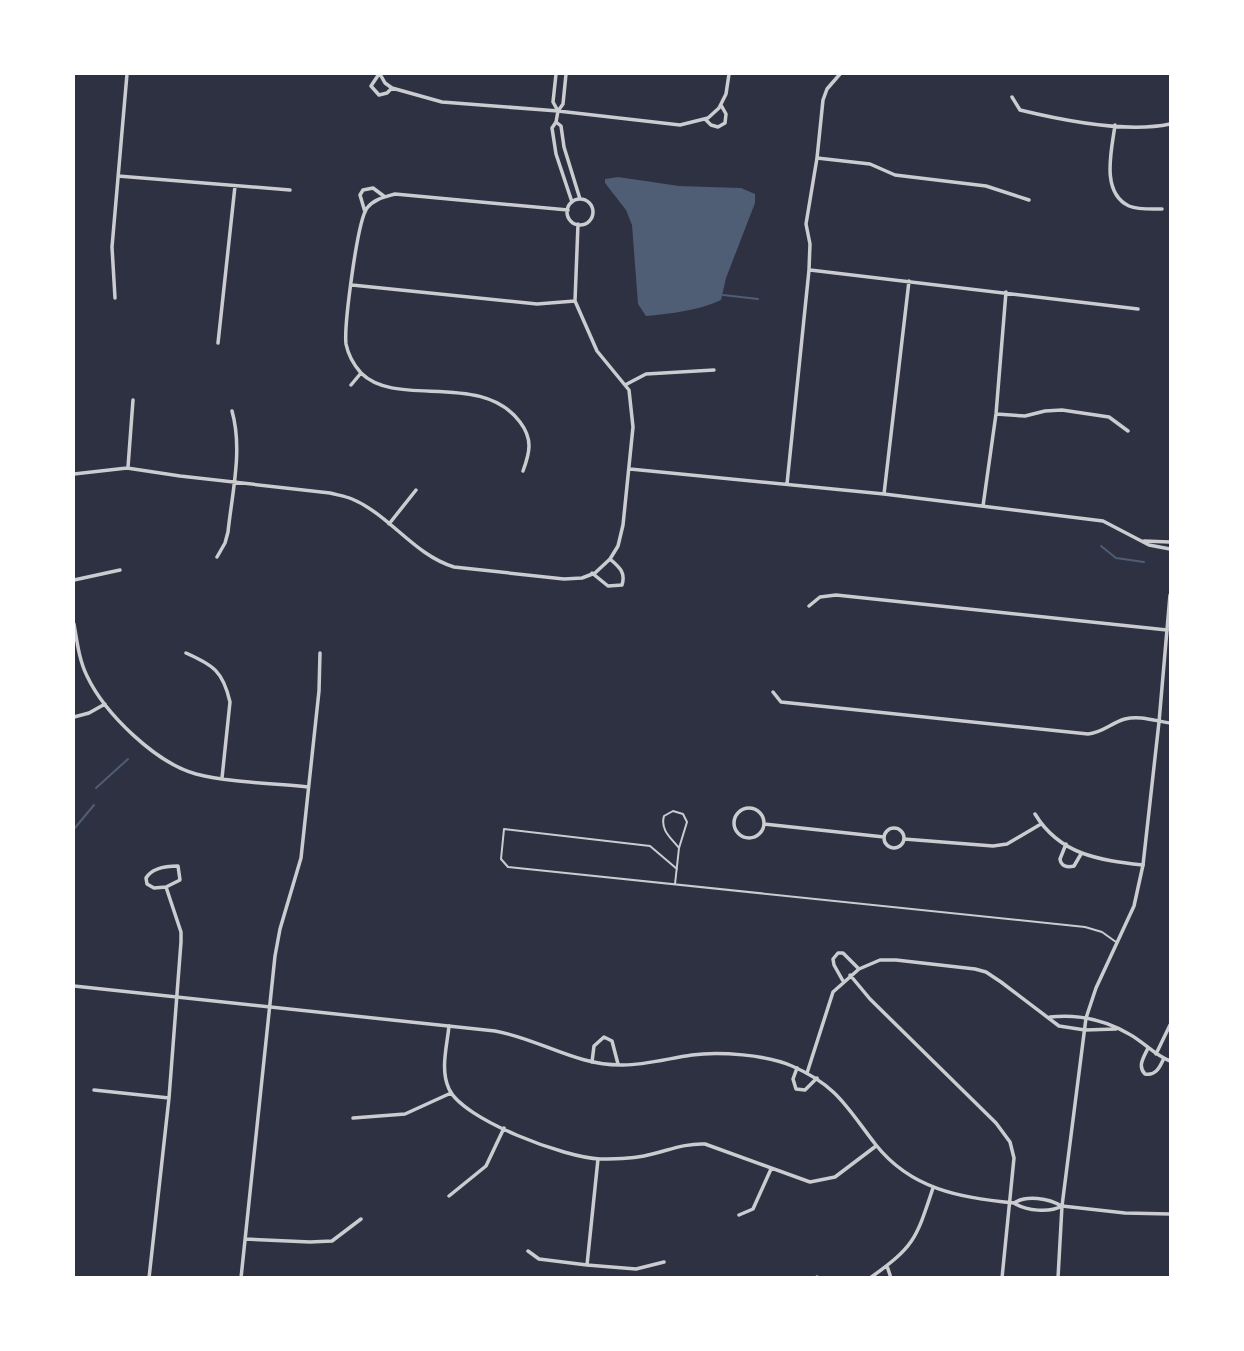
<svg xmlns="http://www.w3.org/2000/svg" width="1244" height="1351" viewBox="0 0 1244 1351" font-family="Arial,sans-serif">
<rect width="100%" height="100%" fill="#2d3142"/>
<path fill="#4f5d75" d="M618,177L679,186L741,188L755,194V203L726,278L721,300C700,310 670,314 646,316L638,304L632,225L626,210L605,183V179Z"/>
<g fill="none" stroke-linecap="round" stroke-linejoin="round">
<path stroke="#4f5d75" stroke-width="2" d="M723,295L758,299
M1101,546L1116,558L1144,562
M96,788L128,759
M74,829L94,805"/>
<path stroke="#caccd0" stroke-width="2" d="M677,869L650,846L504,829L501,859L508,867L1085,927L1102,932L1116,942
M675,884L679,848C671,838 660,830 664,816L673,811L683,814L687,822L679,848"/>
<path stroke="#caccd0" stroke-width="3.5" d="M379,74L371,86L379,95L387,93L392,88
M380,74L385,83L392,88L442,102L558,111L680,125L708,118L719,108L726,94L729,74
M556,74L553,102L558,111
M566,74L563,104L558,111L556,122L561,126L564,147L580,199
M1012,97L1020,110C1061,120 1128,133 1170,124
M705,119L711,125L718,127L725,123L726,114L721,105
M556,122L552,128L556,154L572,202
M1115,125C1112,149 1100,192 1129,206C1139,210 1152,209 1162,209
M817,158L870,164L895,175L986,186L1029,200
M118,176L290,190
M567 212a13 13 0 1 1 26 0a13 13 0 1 1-26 0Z
M365,212L360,195L363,190L373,188L385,197
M810,270L1138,309
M352,285L537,304L575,301
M115,298L112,247L127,74
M218,343L235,186
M351,385L361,373
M625,385L646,374L714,370
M996,414L1025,416L1045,411L1062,410L1109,417L1128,431
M128,467L133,400
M630,469L884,494L1103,521L1149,545L1170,549
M523,471C530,452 533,439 520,422C481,370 397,409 361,373C354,365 348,354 346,344C344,326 357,222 367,208C374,199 385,197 395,194L568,210
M74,474L127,468L180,476L330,493C337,495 345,496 352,499C390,515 414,555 454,567L564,579L582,578L595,573L610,559L618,546L623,525L633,427L629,390L597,351L575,301L578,224
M787,484L809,270L810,244L806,224L817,158L823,100L827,89L840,74
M884,494L909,281
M983,506L996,414L1006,292
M389,524L416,490
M1144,541L1170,542
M217,557L225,543L228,532C232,493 243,450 232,411
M592,573L608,586L622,585C626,572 619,567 610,559
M74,580L120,570
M809,606L820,597L836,595L1167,630
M74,624C77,641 79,660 87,676C105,714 156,763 196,774C232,783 272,783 308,787
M186,653C213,665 223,671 230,702L222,778
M773,692L781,702L1088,734C1102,733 1111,723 1125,719C1140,715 1155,721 1170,723
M74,717L89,713L105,704
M734 823a15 15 0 1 1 30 0a15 15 0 1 1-30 0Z
M1035,814C1060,855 1099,860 1143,865
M764,824L884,837
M884 838a10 10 0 1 1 20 0a10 10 0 1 1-20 0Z
M904,839L993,846L1007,844L1041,824
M1066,844L1060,859C1061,866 1067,868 1074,866L1081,854
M850,975L870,999L996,1123L1010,1142L1014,1158L1002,1278
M843,981L834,965L833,959L838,953H843L859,969
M1050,1017C1077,1014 1105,1020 1129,1034C1144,1042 1154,1055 1170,1061
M449,1026C447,1046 440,1070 449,1089C463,1120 566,1158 600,1159C615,1159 633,1159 648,1155C667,1151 685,1143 705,1144L810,1182L835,1177L876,1146
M1148,1048C1144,1057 1137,1066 1145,1074C1156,1076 1160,1067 1164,1058
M1156,1054L1170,1025
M592,1062L594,1046L604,1037L612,1041L618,1064
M797,1068L793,1079L796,1089L805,1090L817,1078
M807,1073L833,992L859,969L880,960H896L975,969L986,972L1001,982L1059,1026L1085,1030L1116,1029
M94,1090L169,1098
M353,1118L405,1114L451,1093
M449,1196L486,1166L504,1128
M1062,1206L1125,1213L1170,1214
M739,1215L753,1209L771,1169
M245,1239L310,1242L332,1241L361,1219
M528,1251L539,1259L587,1265L636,1269L664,1262
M587,1265L598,1159
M887,1266L891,1278
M817,1277L818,1278
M124,1278H145
M149,1278L169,1098L181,942V932L166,887L154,888L147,884L146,878C152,868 167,866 178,866L180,880L166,887
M241,1278L275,956L280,929L301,858L319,691L320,653
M870,1278C915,1246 916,1239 933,1188"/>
<path stroke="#caccd0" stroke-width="3.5" d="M74,986L495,1031C540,1039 576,1066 623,1065C646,1065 670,1058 692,1055C719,1051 767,1055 792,1066C838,1086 847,1108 876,1145C911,1189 960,1198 1014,1203C1027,1211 1049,1213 1062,1206
M1014,1203C1026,1195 1049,1198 1061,1206
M1058,1278L1062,1206L1086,1018L1096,988L1134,906L1143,865L1159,722L1170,595"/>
</g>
<rect width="1244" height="1351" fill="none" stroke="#ffffff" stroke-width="150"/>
</svg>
